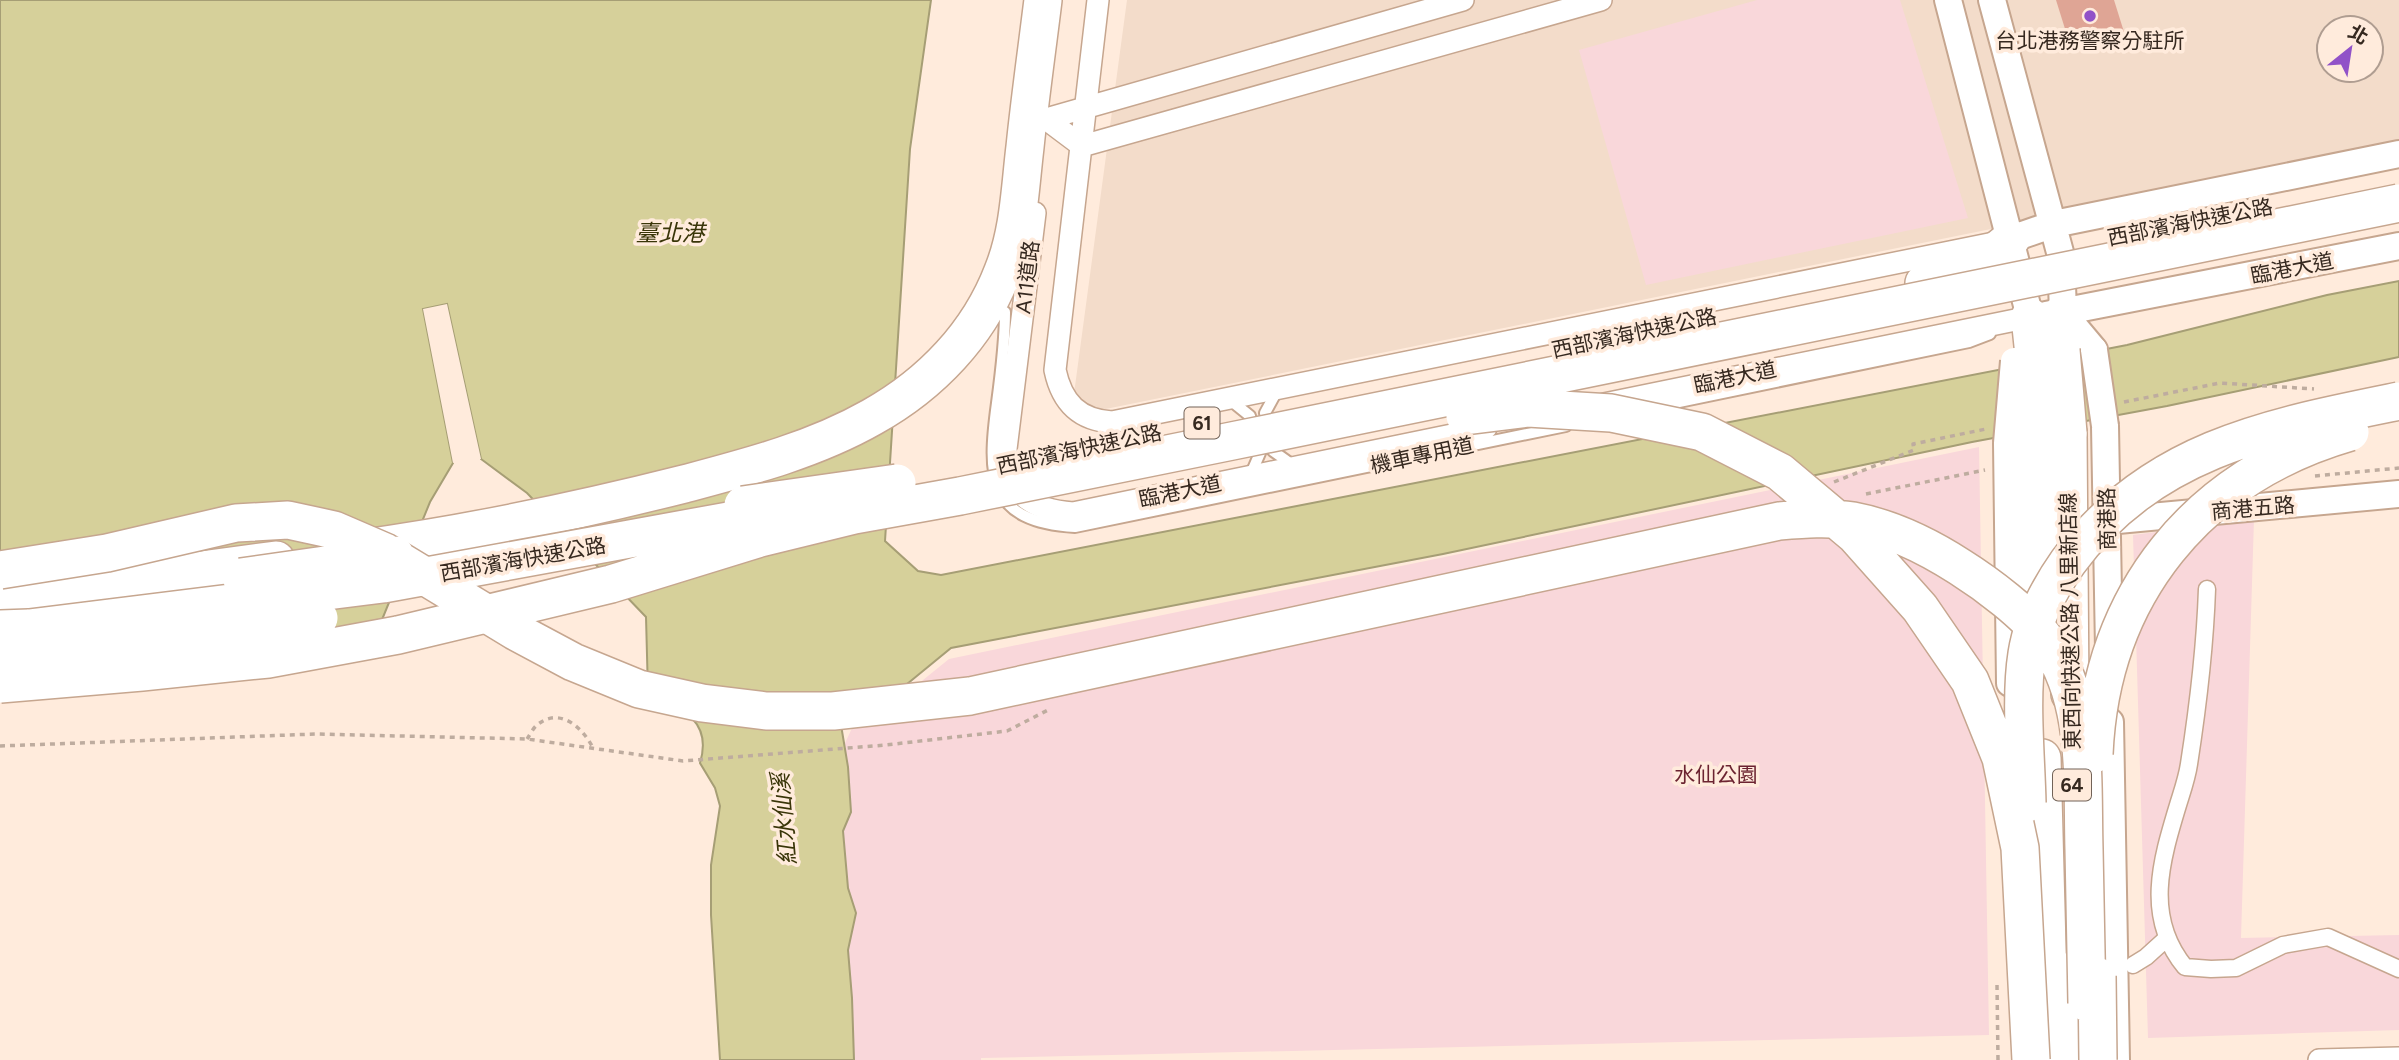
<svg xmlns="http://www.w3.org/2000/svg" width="2399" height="1060" viewBox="0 0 2399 1060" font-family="Figtree,'Noto Sans TC',sans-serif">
<rect width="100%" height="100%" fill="#ffebdc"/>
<path fill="#f3dcca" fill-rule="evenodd" d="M1127,0H2399V146L1071,416ZM2329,28H2371V70H2329Z"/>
<path fill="#f9d7da" d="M1757,0H1900L1968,218L1646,285L1579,50Z
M1979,447L1989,1035L981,1058V1060H841L839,756L860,711L902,697L949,659Z
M2254,519L2241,938L2399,935V1030L2148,1038L2133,535Z"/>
<path fill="#d6d09a" stroke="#a69e75" stroke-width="2" d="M0,0H931L910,149L885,541L918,571L941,575L2127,345L2327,295L2399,281V357L2167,406L1972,442L1443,554L951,648L901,689L841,725L848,767L851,812L843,831L848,888L856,913L848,950L852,998L854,1060H720L711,915V865L720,806L715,788L700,763C713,720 681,708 648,693L646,617L527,493L481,459L447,304L423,309L453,463L430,502L368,654L0,698Z"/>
<path fill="#ffebdc" d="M447,304L481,459H477L444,308L427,312L457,462L453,463L423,309Z"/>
<path fill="#dfa595" d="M2056,0H2114L2124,32L2071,48Z"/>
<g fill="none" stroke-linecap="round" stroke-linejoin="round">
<g stroke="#c6a68f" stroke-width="14">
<path id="service" d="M1005,312C1005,343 1001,373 997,403C987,476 987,522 1075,527L1566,426
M1278,389L1265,413L1273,451L1294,466
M1229,399L1250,416L1260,453L1250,476
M1650,408L1969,342L1990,334"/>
</g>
<g stroke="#c6a68f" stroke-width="19">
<path id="pedestrian" d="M2207,589C2205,648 2198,706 2189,764C2187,778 2182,792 2178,805C2161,861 2144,917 2185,967L2211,969L2236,968L2283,945L2328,937L2399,969
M2133,965L2146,957L2167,938"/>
</g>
<g stroke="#c6a68f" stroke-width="24">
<path id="minor" d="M1098,0L1055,370C1062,403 1079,420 1112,422L1999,242
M1046,119L1082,146L1601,0
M1046,119L1463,0
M1035,213L1006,449C1008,493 1030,510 1073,513L1486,428
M1604,404L2030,317
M2319,1060L2399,1058"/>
</g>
<g stroke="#c6a68f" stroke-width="30">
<path id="tertiary" d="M1948,0L2030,317
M1992,0L2061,256L2063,313L2094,350
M2011,239L2054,224L2399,154
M2046,315L2399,246
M2105,426L2109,649
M2007,443L2010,683
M2107,521L2399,494
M2110,722L2116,1060"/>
</g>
<g stroke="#c6a68f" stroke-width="40">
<path id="trunk" d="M1924,283L1968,274L2011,239
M2030,317L2034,355
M2061,350L2063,313
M2068,433L2070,694
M2035,438L2039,626
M358,549C467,534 577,511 684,484C748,467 814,450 872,417C931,384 979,334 1003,271C1019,232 1020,188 1025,147C1030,98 1037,49 1043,0
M0,601L113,582L276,560
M2042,758L2050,1060
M2076,969L2078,1060"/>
</g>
<path stroke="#beac9f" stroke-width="3.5" stroke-dasharray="5 5" stroke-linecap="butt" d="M2124,402L2220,383L2314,389
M2315,476L2399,468
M1834,482L1914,450L1913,444L1986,429
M1866,494L1985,470
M527,739C530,735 533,728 537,725C560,706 583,728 593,748
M0,746L315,734L527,739L683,761L886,745L1007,731L1050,709
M1997,985L1998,1060"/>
<use href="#service" stroke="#fff" stroke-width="10"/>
<use href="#pedestrian" stroke="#fff" stroke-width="16"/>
<use href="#minor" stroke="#fff" stroke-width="21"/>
<use href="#tertiary" stroke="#fff" stroke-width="26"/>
<use href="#trunk" stroke="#fff" stroke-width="37"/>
<g stroke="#c6a68f" stroke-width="30" stroke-linecap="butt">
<path id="tertiary-bridge" d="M2094,350L2105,426
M2007,443L2014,361"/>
</g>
<g stroke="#c6a68f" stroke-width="40" stroke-linecap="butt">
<path id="trunk-bridge" d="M2061,350L2068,433
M2034,355L2035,438
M1465,416L1528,408L1611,413L1702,432L1780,472L1855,535L1920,608L1970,681L2001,758L2020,848L2031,1060
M743,505L897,483
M0,570L107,553L236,523L288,520L334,530L385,552L515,631L573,662L639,689L702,703L766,711H833L970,696L1779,521C1804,519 1829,517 1853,521C1890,528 1929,547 1960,567C1987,584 2027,614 2045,639C2089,699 2082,779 2084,849C2085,901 2086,952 2087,1003
M241,577L395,555
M0,629L29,628L383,584L772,513
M8,654C112,647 215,633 319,618
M0,684L142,672L268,659L398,635L611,584L760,538L854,515L960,496L1232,441L2399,203
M2094,754C2101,594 2198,476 2350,432
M2027,803C2026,757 2020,698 2027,654C2032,621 2049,589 2068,562C2151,449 2271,427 2399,401
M2097,976L2098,1060"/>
</g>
<use href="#tertiary-bridge" stroke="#fff" stroke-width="26"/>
<use href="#trunk-bridge" stroke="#fff" stroke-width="37"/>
</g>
<circle fill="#9152c8" stroke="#ffebdc" stroke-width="2.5" cx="2090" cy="16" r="7"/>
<g text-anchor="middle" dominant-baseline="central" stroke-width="7" stroke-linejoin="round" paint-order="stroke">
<g fill="#ffebdc" stroke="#726358" stroke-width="2">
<rect x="1184.5" y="407.5" width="35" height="31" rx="5"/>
<rect x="2053" y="769.5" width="38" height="31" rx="5"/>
</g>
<g font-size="19" font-weight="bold" fill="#362920">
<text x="1202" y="423">61</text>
<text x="2072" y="785">64</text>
</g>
<g font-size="21" fill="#362920" stroke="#ffebdc">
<text x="2090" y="40">台北港務警察分駐所</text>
</g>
<g font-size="21" fill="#362920" stroke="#ffebdc">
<text transform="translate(2190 222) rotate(-11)">西部濱海快速公路</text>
<text transform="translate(2292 268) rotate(-11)">臨港大道</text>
<text transform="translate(1027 277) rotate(-83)">A11道路</text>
<text transform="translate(1634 333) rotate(-12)">西部濱海快速公路</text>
<text transform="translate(1735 377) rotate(-12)">臨港大道</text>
<text transform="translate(1079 449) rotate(-12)">西部濱海快速公路</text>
<text transform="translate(1422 455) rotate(-12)">機車專用道</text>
<text transform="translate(1180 491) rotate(-12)">臨港大道</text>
<text transform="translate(2253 508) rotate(-5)">商港五路</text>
<text transform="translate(2107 519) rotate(-91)">商港路</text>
<text transform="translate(523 559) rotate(-10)">西部濱海快速公路</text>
<text transform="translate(2070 621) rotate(-91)">東西向快速公路 八里新店線</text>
</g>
<g font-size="21" fill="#6c2431" stroke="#ffebdc">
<text x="1716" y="774">水仙公園</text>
</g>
<g font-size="23" font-style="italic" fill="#393508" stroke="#ffebdc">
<text x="670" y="233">臺北港</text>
<text transform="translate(784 819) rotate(-95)">紅水仙溪</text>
</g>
</g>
<g transform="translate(2350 49) rotate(30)"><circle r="33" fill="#ffebdc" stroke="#af9d91" stroke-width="2"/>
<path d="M0-5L12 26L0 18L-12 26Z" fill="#9152c8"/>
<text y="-10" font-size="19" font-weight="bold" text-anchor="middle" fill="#362920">北</text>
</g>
</svg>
